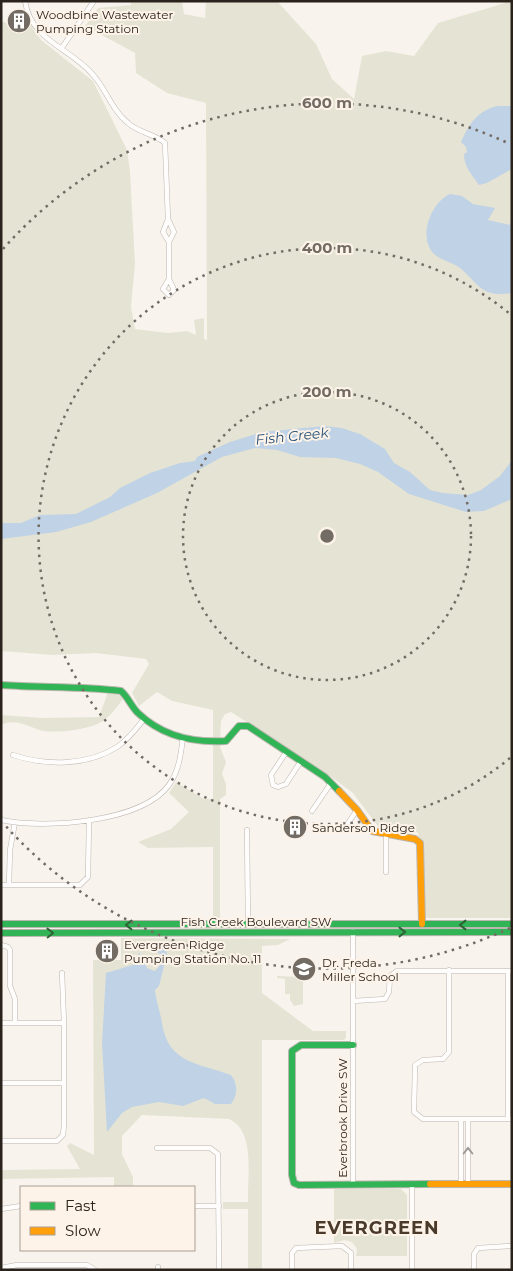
<svg xmlns="http://www.w3.org/2000/svg" width="513" height="1271" viewBox="0 0 513 1271" font-family="Montserrat,sans-serif">
<rect width="100%" height="100%" fill="#f9f3ed"/>
<path fill="#e5e4d4" d="M131,1H182L184,14L205,18L206,1H277L316,44L332,79L354,99L362,56L386,51L414,56L438,23L512,1V918H419L418,833L406,826L398,830L379,828L353,793L326,773L231,712L225,714L221,721L220,747L226,762L222,774L226,784V795L220,799V919H213V847L148,848L138,842L171,829L189,812L169,793L176,782L204,799H213V710L172,701L157,692L139,706L132,693L149,664L146,659L96,653L53,655L1,651V21L19,27L28,22L41,40L93,81L127,150L130,172L135,264L131,307L135,329L168,333L187,331L196,335L194,320L204,318V339L207,340L206,103L167,93L136,73L135,53L85,26L98,8L131,5Z
M108,692L120,696L123,699C117,707 110,717 101,722C89,730 53,734 39,730C28,726 13,718 1,725V715L42,718L99,717Z
M121,938L290,939L278,945L262,946V993L313,1031H346V1038L344,1040H262V1270H248V1209H223V1202H248C247,1177 256,1131 229,1119L142,1115L122,1136V1154L133,1177V1187H114V1177L1,1179V1170L80,1169L67,1146L70,1143L94,1155L93,960H121Z
M277,976L303,977V1004L294,1006L290,1000V994H285V979L277,978Z
M334,1189H401L407,1195V1256H356L357,1249L352,1242L344,1240L334,1243Z"/>
<path fill="#c0d2e5" d="M497,106H512V169L487,183L479,185C472,175 464,167 464,154L467,152L466,147L461,142C469,124 477,111 497,106Z
M450,194L462,196L473,204L495,208L488,220L510,225L512,214V293C481,298 479,284 460,268C452,262 440,260 433,253C418,235 431,203 450,194Z
M324,426L342,428L360,434L385,449L394,463L410,472L430,490L443,493L468,495L481,490L500,476L512,460V499L484,511L466,512L409,494L378,472L360,464L336,458L300,457L277,450L255,448L222,457L157,493L91,522L56,532L1,539V523H21L40,515L76,514L110,497L120,488L150,473L180,463L195,461L197,457L230,442L262,432Z
M161,946L165,947L167,954L159,986L155,990C155,996 161,1015 162,1023C168,1064 199,1063 231,1075C238,1084 238,1095 231,1104H215L204,1098L183,1106L159,1102L132,1107L122,1113L107,1132L102,1043L106,973L136,964L139,952L147,968L155,971L162,963L164,956L155,951Z"/>
<g fill="none" stroke-linecap="round" stroke-linejoin="round">
<g stroke="#bcb6b0" stroke-width="5.5">
<path id="street" d="M25,1C31,42 72,48 94,76C107,91 112,110 128,123C139,133 155,134 165,143L168,219L163,232L169,242
M61,49L94,1
M168,219L174,232L169,242V279L163,289L169,295L174,290L169,279
M287,751L271,775L273,785L278,787L286,784L301,761
M13,755C46,766 87,766 117,747C128,740 136,729 144,719
M312,811L331,783
M1,820C44,829 141,823 169,785C179,771 181,754 183,737
M15,822L10,850L9,885H80L88,877L89,820
M344,829L357,810
M247,830L248,924
M386,834V872
M1,885H9
M353,931V1184
M1,945L8,947L10,950V986L15,999V1023
M449,970V1052L443,1059L423,1060L415,1065L414,1112L423,1119H512
M508,971V1119
M62,973L64,1023
M353,1001L385,999L389,992L390,976L397,971H512
M1,1023H64V1125L63,1135L57,1141H1
M1,1083H64
M157,1148H210L218,1154L219,1270
M412,1184V1270
M461,1184V1119
M468,1184V1119
M194,1206H219
M1,1209L21,1206
M1,1268L17,1265H87L95,1270
M158,1270V1267
M292,1270V1253L296,1248L342,1246L351,1253V1270
M474,1270V1254L478,1248L512,1246"/>
</g>
<g stroke="#bcb6b0" stroke-width="8">
<path id="fast" d="M1,685C41,688 81,686 121,691C128,697 131,706 138,713C162,736 194,743 226,741L239,726H248L325,777L339,791
M1,924H512
M1,933L512,932
M353,1045H301L292,1051V1175L294,1183L299,1185L430,1184"/>
</g>
<g stroke="#bcb6b0" stroke-width="8">
<path id="slow" d="M339,791L357,810L372,831L415,839L420,843L422,924
M430,1184H512"/>
</g>
<use href="#street" stroke="#fefdfc" stroke-width="4.5"/>
<use href="#fast" stroke="#30b455" stroke-width="6"/>
<use href="#slow" stroke="#ff9f0a" stroke-width="6"/>
</g>
<defs><path id="oneway-chevron" d="M-2-3.5L2.5 0L-2 3.5" fill="none" stroke-width="1.6" stroke-linecap="round" stroke-linejoin="round" transform="scale(1.25)"/></defs>
<g stroke="#2d6436">
<use href="#oneway-chevron" transform="translate(129 925) rotate(-180)"/>
<use href="#oneway-chevron" transform="translate(463 925) rotate(180)"/>
<use href="#oneway-chevron" transform="translate(402 932)"/>
<use href="#oneway-chevron" transform="translate(50 933) rotate(-1)"/>
</g>
<use stroke="#9f9b97" href="#oneway-chevron" transform="translate(468 1151) rotate(-90)"/>
<g fill="none" stroke="#726c65" stroke-width="2.5" stroke-dasharray="2.5 5">
<circle cx="327" cy="536" r="144"/>
<path d="M510 758A288 288 0 1 1 510 314"/>
<path d="M510 928A433 433 0 0 1 3 823M3 249A433 433 0 0 1 510 144"/>
</g>
<defs>
<g id="building-disc" transform="scale(1.25)"><circle r="9.5" fill="#726c65" stroke="#fef3e8"/><path d="M-4-6H4V6H1V3H-1V6H-4ZM-2.5-4.3h1.7v1.8h-1.7ZM.8-4.3h1.7v1.8H.8ZM-2.5-1h1.7V.8h-1.7ZM.8-1h1.7V.8H.8Z" fill="#fff"/></g>
<g id="school-disc" transform="scale(1.25)"><circle r="9.5" fill="#726c65" stroke="#fef3e8"/><path d="M0-5L7-2L0 1L-7-2ZM-4 1L0 2.5L4 1V4Q0 6-4 4Z" fill="#fff"/></g>
</defs>
<g fill-rule="evenodd">
<use href="#building-disc" x="19" y="21"/>
<use href="#building-disc" x="295" y="827"/>
<use href="#building-disc" x="107" y="951"/>
<use href="#school-disc" x="304" y="969"/>
</g>
<g text-anchor="middle" dominant-baseline="central" stroke-width="4" stroke-linejoin="round" paint-order="stroke">
<g font-size="12" fill="#2a231c" stroke="#fef3e8" text-anchor="start">
<text x="36" y="14">Woodbine Wastewater<tspan x="36" dy="14">Pumping Station</tspan></text>
<text x="312" y="827">Sanderson Ridge</text>
<text x="124" y="944">Evergreen Ridge<tspan x="124" dy="14">Pumping Station No. 11</tspan></text>
<text x="322" y="962">Dr. Freda<tspan x="322" dy="14">Miller School</tspan></text>
</g>
<g font-size="12" fill="#2a231c" stroke="#fef3e8">
<text x="256" y="921">Fish Creek Boulevard SW</text>
<text transform="translate(342 1118) rotate(-90)">Everbrook Drive SW</text>
</g>
<g font-size="14" font-style="italic" fill="#265078" stroke="#fef3e8">
<text transform="translate(292 436) rotate(-6)">Fish Creek</text>
</g>
<g font-size="18" font-weight="bold" letter-spacing="1" fill="#493a2b" stroke="#fef3e8">
<text x="377" y="1228">EVERGREEN</text>
</g>
</g>
<circle cx="327" cy="536" r="8" fill="#726c65" stroke="#fef3e8" stroke-width="2.5"/>
<g font-size="15" text-anchor="middle" font-weight="bold" fill="#726c65" stroke="#fef3e8" stroke-width="4" stroke-linejoin="round" paint-order="stroke">
<text x="327" y="108">600 m</text>
<text x="327" y="253">400 m</text>
<text x="327" y="397">200 m</text>
</g>
<rect width="513" height="1271" fill="none" stroke="#2a231c" stroke-width="5"/>
<rect x="20" y="1186" width="175" height="65" fill="#fef3e8" stroke="#a9a096"/>
<rect x="30" y="1202" width="25" height="8" fill="#30b455" stroke="#a9a096"/>
<text x="65" y="1211" font-size="15" fill="#2a231c">Fast</text>
<rect x="30" y="1227" width="25" height="8" fill="#ff9f0a" stroke="#a9a096"/>
<text x="65" y="1236" font-size="15" fill="#2a231c">Slow</text>
</svg>
